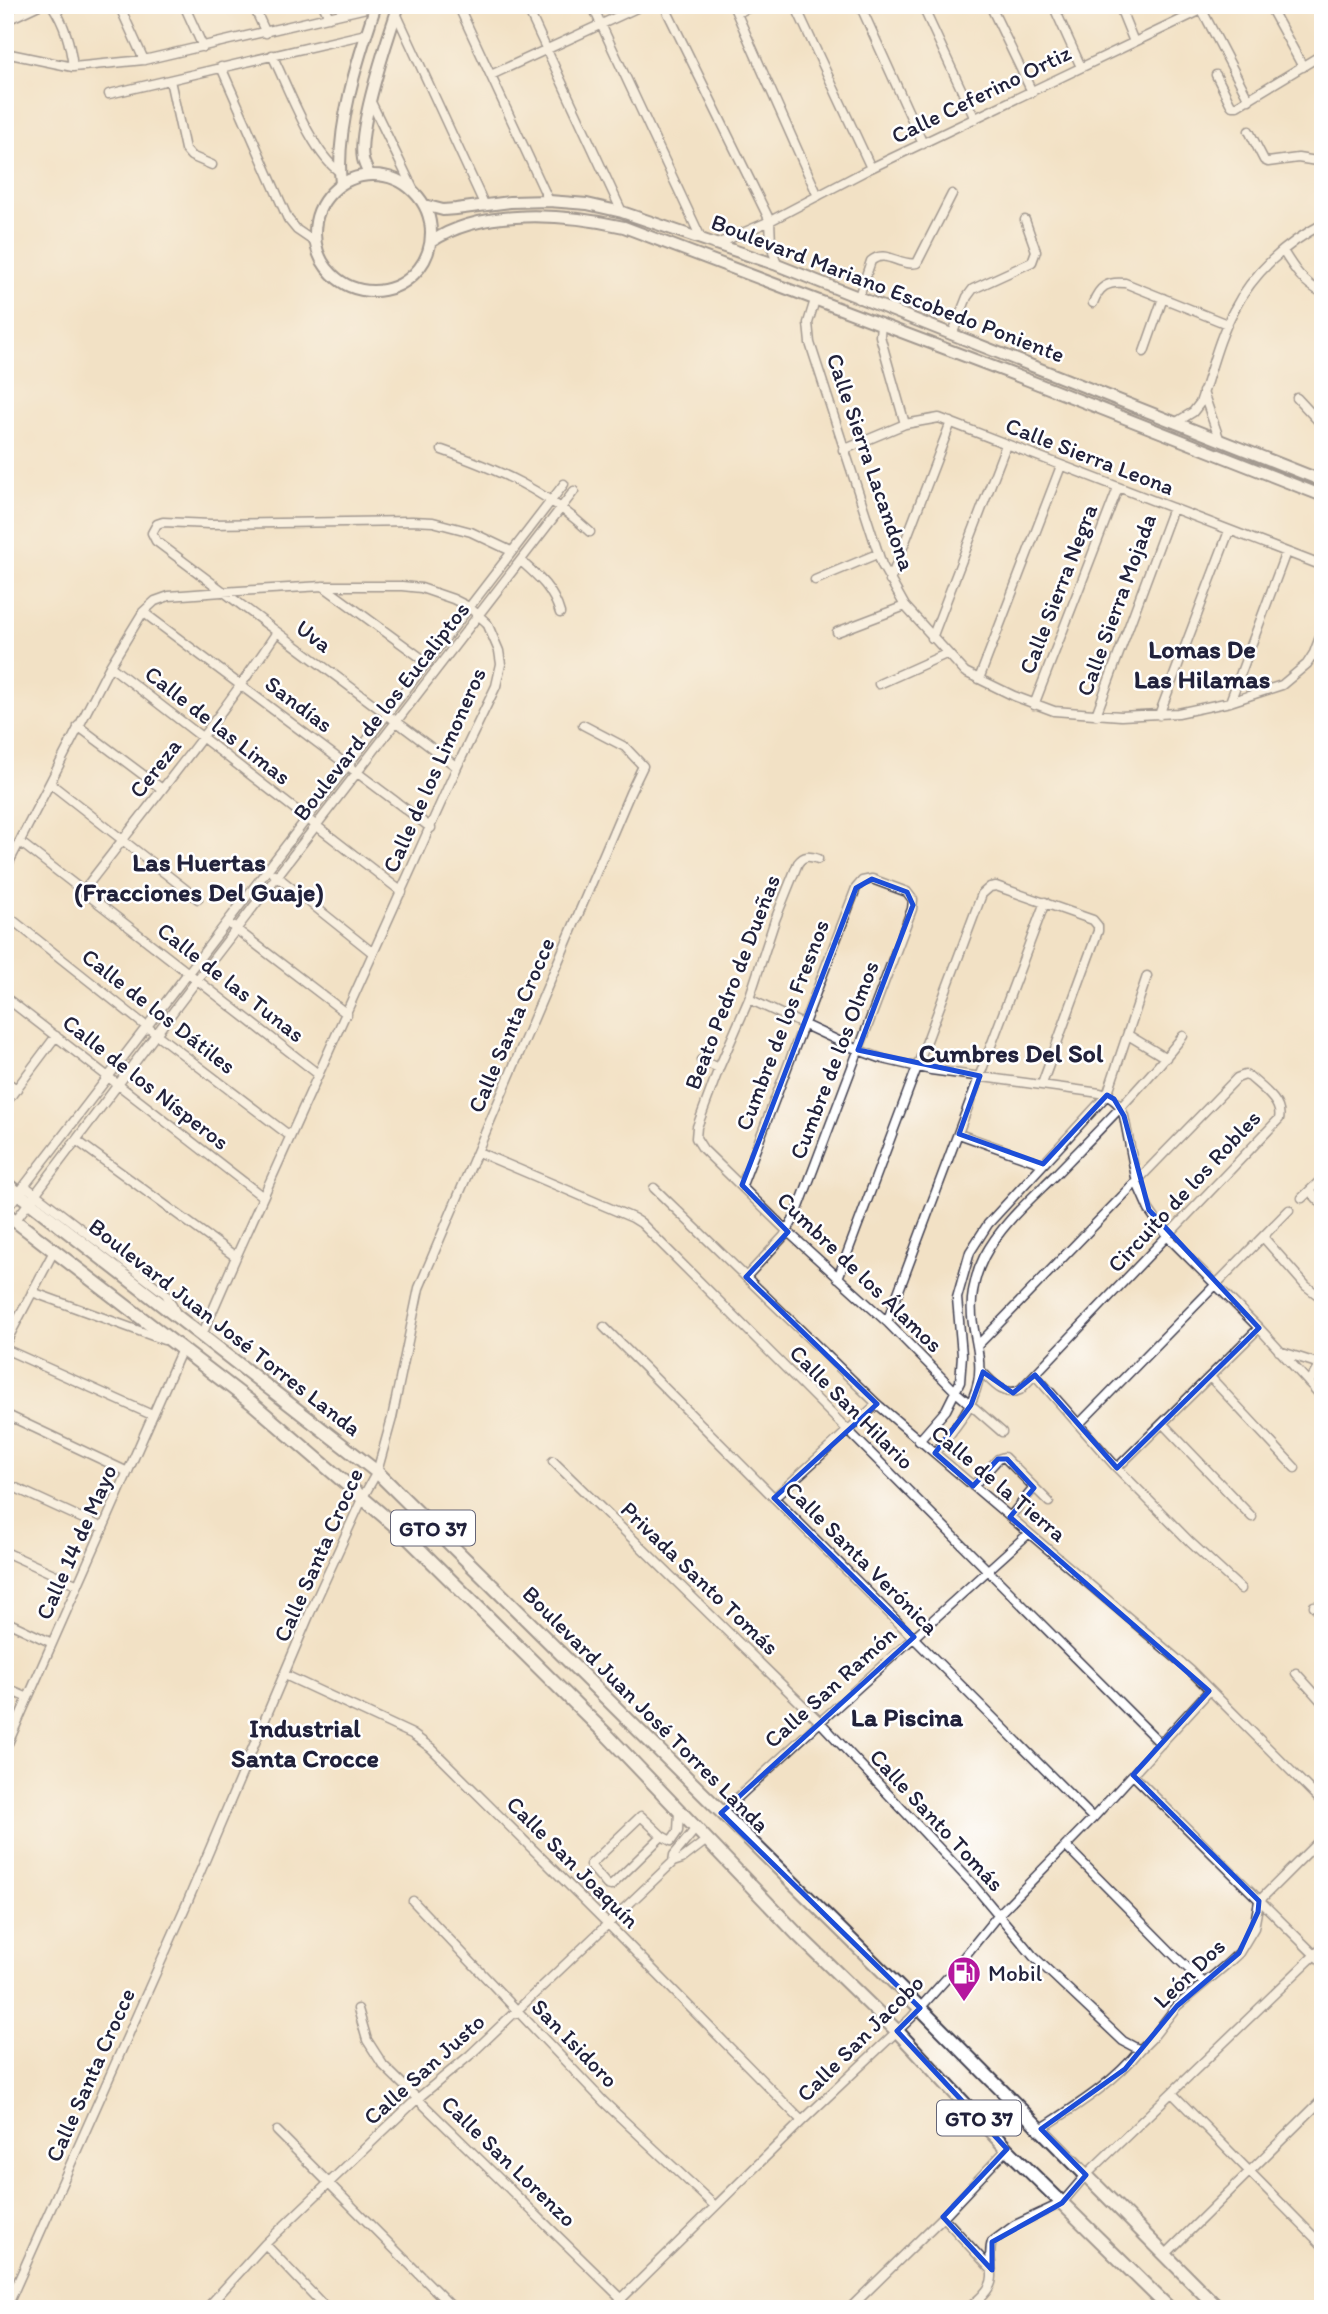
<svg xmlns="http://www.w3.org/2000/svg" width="1328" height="2314" viewBox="0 0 1328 2314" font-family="Itim,sans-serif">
<rect width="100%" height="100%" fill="#fff"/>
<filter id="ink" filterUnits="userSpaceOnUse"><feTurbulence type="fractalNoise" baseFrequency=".0143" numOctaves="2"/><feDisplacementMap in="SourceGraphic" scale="14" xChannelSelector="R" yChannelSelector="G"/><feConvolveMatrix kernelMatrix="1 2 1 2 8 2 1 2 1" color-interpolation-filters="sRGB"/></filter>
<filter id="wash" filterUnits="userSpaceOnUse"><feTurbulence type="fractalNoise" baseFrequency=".00686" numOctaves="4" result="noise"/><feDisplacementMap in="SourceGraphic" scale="28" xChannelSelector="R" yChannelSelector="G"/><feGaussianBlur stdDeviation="1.57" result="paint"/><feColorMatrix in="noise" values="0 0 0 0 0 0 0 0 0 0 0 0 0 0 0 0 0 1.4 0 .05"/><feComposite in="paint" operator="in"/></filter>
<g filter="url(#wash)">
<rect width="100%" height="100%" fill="#f2e1c5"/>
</g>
<g filter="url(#ink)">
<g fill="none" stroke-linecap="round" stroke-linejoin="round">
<g stroke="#413f50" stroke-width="11">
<path id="street" d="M52,5C65,25 70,43 73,67
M119,5L144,60
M184,5L203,47
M253,5L266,33
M323,5L329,17
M458,5L549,201
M526,5L622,212
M592,5L701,238
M664,5L770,221L771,244L777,265
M733,5L818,196
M795,5L871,168
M860,5L923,144
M922,5L975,119
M990,5L1032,92
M1053,5L1081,67
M1119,5L1134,42
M1269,5L1303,67
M1202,10L1249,100
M396,13L485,206
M737,13L755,5
M5,21L39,5
M5,53L73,67L144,60L375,6
M272,55C288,87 312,154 340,172
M221,67L288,219L297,230L316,243
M491,75L643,5
M1216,75L1230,103L1232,106H1237L1323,54
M170,80L185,149L191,156L212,165
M109,94L366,34
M371,102L415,193
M1249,131L1264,160L1268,162L1298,158L1323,162
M5,207L6,206
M715,245L770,221L871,168L1212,5
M1283,251C1294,269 1303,283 1323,293
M5,297H6
M858,299L871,261C885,248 900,267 917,263L952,194
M815,300L808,323L810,343L882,565L905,606L965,672L1014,696L1054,711L1121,716L1178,713L1230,702L1282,685L1307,664L1314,653L1323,629
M1093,303C1099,287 1107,281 1125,283L1227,324
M881,324L880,336L905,424
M952,335L967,297L973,289L1032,262L1036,251L1025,220
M1144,352L1163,298
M1203,392L1220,441
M1297,398L1323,426
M1175,423L1193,412L1200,403C1211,372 1218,339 1234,310C1253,273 1286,243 1323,224
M442,450C499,470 545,490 590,532
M843,450L905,424L939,418L1323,566
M521,561C539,577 553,589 560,613
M815,580L877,554
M890,581L951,422
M323,586L428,663
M143,612L431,828
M837,632L905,606
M932,638L1006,445
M110,666L402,892
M979,679L1061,466
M879,684L946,654
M1230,702L1286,552
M1034,705L1118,488
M1096,715L1173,508
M1159,715L1229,531
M78,726L162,789
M457,767L156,541L152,533L157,524L163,522L210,524L412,521L433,522L471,532L511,551
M51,784L198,899
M20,842L318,1074
M818,859C809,856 804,855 798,863L775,920L749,999L719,1068L697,1127L696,1138L703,1149L787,1231L887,1322L956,1392L1002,1432
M5,870L110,666L143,612L155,601L169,596L222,592L323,586H402L421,588L453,599L469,607L487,623L499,651L501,664L496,686L457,767L236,1257L202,1335
M274,874L373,953
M83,891C149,805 218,722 277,632
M5,914L147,1027L290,1136
M232,926L347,1014
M5,997L263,1197
M749,999L858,1050L883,1059L931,1070L1100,1093C1112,1097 1120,1103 1124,1116L1137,1183L1149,1210L1168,1237L1259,1328L1323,1398
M1128,1035L1166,1058
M701,1060L719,1068
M5,1081L17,1089
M5,1104L56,1036
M959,1134L1043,1164
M76,1140L236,1257
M478,1152L633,1218L641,1223L1161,1744
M742,1185L856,888L862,881L872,879L907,892L913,900L912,909L796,1215L784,1236L746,1277
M25,1186L166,1294L177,1315
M654,1188L877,1404L1190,1670L1323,1803
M1310,1191L1323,1205
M1302,1198L1323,1178
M5,1211L564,484
M15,1221L197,980L574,491
M1263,1237L1306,1286L1323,1299
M838,1278L982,894L990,887L996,886L1093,920L1098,926V931L1042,1084
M32,1292L164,1340
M887,1322L1045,902
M604,1327L1093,1818
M5,1344L54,1251
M978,1345L1237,1078L1245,1075L1250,1077C1262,1088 1283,1102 1279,1119L1020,1390C1003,1398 991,1380 980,1370
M5,1349L152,1415
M1279,1351L1323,1365
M1035,1375L1117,1468L1190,1542L1241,1589
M1210,1377L1295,1468
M1309,1383L1320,1364
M5,1414L128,1472
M1079,1424L1289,1210
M1163,1424L1252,1517
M919,1441L946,1410L960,1382L962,1355L957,1298L970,1252L988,1224L1107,1095L1147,976
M935,1453C952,1431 972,1410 978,1382C982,1362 976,1343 973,1324C969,1302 974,1277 984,1257C1001,1224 1031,1199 1057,1173C1100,1129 1144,1085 1183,1036
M553,1461L820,1722L971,1882L1033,1956L1123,2041L1140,2050L1153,2037L1177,2006L1226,1965L1239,1953L1254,1928L1259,1901L1323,1837
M1117,1468L1259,1328
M5,1483L103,1528
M973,1486L998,1459L1004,1457L1049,1502
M774,1498L877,1404
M1010,1517L1034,1488
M5,1552L78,1585
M1314,1606L1323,1615
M5,1621L52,1643
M1296,1673L1323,1703
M285,1675L412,1734L431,1748L608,1924L802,2121
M5,1688L28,1698
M5,1750L182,1349
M1133,1775L1323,1963
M721,1813L820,1722L1028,1534
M662,1836L611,1886L607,1885L590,1865L641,1816L662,1836L671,1841L678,1831L679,1811
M1066,1846L1177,1958L1204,1983
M673,1862L674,1855L697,1827
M413,1901L604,2102L715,2206
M358,2009L367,2040L383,2065L622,2299
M1172,2093L1323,2246
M1041,2129C1076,2106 1114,2083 1140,2050
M277,2131L454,2309
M943,2217L990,2268
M265,2244L327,2309
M1165,2255L1323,2099
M6,2309L187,1903L310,1613L363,1497L377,1472L392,1418L419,1288L630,793L643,766L625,747L583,725
M206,2309L265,2244L380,2134L417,2099L470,2055L673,1862L682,1859L708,1839
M611,2309L802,2121L911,2018L947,1978L998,1915L1093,1818L1209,1691
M849,2309L943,2217L1007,2149
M968,2309C975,2302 984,2296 989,2287C997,2274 986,2258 992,2242L1015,2225L1062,2203L1086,2175L1323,1947"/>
</g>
<g stroke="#413f50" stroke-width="14">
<path id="secondary" d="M369,174C367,170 364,164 363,159C357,130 388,37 399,5
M315 233a58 58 0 1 1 116 0a58 58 0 1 1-116 0Z
M341,184C335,129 358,58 376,5
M424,205L443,210L456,209L510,202L549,201L587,204L622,212L777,265L1323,481
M431,242C482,207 566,214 624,227L1028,380L1323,496"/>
</g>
<g stroke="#413f50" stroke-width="16">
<path id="primary" d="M5,1183L377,1472L920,2008L1219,2309
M5,1213L252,1403L400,1530L608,1736L798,1935L897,2031L1007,2149L1170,2309"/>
</g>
<use href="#street" stroke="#fff" stroke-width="8"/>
<use href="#secondary" stroke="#fff" stroke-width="10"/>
<use href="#primary" stroke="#fff" stroke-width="12"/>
</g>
</g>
<path d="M0 0H1328V2314H0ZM872,879L907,892L913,905L858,1050L980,1076L959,1134L1043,1164L1107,1095L1114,1099L1124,1116L1149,1210L1259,1328L1117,1468L1035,1375L1013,1393L983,1372L971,1405L935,1453L973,1486L998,1459H1007L1034,1488L1010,1517L1209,1691L1133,1775L1259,1901L1258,1912L1239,1953L1177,2006L1125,2069L1041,2129L1086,2175L1062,2203L992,2242V2270L943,2217L1007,2149L897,2031L920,2008L721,1813L914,1637L774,1498L877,1404L746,1277L788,1232L742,1185L856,888Z" fill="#f2e1c5" fill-opacity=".55" fill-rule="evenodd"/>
<path fill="none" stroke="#1d4ed8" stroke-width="5" stroke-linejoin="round" d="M872,879L907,892L913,905L858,1050L980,1076L959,1134L1043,1164L1107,1095L1114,1099L1124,1116L1149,1210L1259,1328L1117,1468L1035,1375L1013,1393L983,1372L971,1405L935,1453L973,1486L998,1459H1007L1034,1488L1010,1517L1209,1691L1133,1775L1259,1901L1258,1912L1239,1953L1177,2006L1125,2069L1041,2129L1086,2175L1062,2203L992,2242V2270L943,2217L1007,2149L897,2031L920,2008L721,1813L914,1637L774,1498L877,1404L746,1277L788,1232L742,1185L856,888Z"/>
<defs>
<g id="fuel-pin" transform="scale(1.75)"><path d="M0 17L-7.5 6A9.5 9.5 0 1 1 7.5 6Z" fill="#b5179e" stroke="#fff"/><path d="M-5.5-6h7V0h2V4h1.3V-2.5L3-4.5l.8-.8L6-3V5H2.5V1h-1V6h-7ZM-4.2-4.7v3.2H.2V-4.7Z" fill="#fff"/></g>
</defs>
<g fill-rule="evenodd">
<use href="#fuel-pin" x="964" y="1973"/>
</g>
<g text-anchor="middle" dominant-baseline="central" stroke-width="5" stroke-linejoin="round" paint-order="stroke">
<g fill="#fff" stroke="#646476" stroke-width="2">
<rect x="391" y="1510.5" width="84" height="35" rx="5"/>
<rect x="937" y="2100.5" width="84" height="35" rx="5"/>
</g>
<g font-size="21" font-weight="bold" fill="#22223b">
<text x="433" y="1528">GTO 37</text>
<text x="979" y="2118">GTO 37</text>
</g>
<g font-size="23" fill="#22223b" stroke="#fff">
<text transform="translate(981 94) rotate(-26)">Calle Ceferino Ortiz</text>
<text transform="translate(888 288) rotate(21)">Boulevard Mariano Escobedo Poniente</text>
<text transform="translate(1090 456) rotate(21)">Calle Sierra Leona</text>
<text transform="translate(871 462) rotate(71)">Calle Sierra Lacandona</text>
<text transform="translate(1058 589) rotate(-69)">Calle Sierra Negra</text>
<text transform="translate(1116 605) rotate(-70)">Calle Sierra Mojada</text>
<text transform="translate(314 636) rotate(37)">Uva</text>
<text transform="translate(299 704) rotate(37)">Sandías</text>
<text transform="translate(381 711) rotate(-52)">Boulevard de los Eucaliptos</text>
<text transform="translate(218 725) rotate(38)">Calle de las Limas</text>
<text transform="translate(155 768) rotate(-52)">Cereza</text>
<text transform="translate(434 770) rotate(-66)">Calle de los Limoneros</text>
<text transform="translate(231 982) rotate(38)">Calle de las Tunas</text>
<text transform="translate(732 982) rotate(-69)">Beato Pedro de Dueñas</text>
<text transform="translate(159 1011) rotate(38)">Calle de los Dátiles</text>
<text transform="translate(511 1025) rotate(-67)">Calle Santa Crocce</text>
<text transform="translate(782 1025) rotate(-69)">Cumbre de los Fresnos</text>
<text transform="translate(834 1060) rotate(-69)">Cumbre de los Olmos</text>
<text transform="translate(146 1082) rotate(38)">Calle de los Nísperos</text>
<text transform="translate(1184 1191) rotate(-47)">Circuito de los Robles</text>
<text transform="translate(860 1272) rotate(44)">Cumbre de los Álamos</text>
<text transform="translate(225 1327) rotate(38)">Boulevard Juan José Torres Landa</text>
<text transform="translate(852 1407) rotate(45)">Calle San Hilario</text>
<text transform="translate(999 1483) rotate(40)">Calle de la Tierra</text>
<text transform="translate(76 1542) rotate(-66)">Calle 14 de Mayo</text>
<text transform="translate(318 1555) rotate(-66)">Calle Santa Crocce</text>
<text transform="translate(862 1558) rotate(45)">Calle Santa Verónica</text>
<text transform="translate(700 1578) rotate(44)">Privada Santo Tomás</text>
<text transform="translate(830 1687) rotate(-42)">Calle San Ramón</text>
<text transform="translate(646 1709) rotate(45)">Boulevard Juan José Torres Landa</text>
<text transform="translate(937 1820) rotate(47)">Calle Santo Tomás</text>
<text transform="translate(573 1862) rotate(45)">Calle San Joaquín</text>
<text transform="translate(1189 1973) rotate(-44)">León Dos</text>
<text transform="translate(860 2038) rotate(-45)">Calle San Jacobo</text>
<text transform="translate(575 2043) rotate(46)">San Isidoro</text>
<text transform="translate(424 2069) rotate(-42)">Calle San Justo</text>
<text transform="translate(90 2075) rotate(-66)">Calle Santa Crocce</text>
<text transform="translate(509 2161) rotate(44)">Calle San Lorenzo</text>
</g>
<g font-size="23" fill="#22223b" stroke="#fff" text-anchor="start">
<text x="988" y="1973">Mobil</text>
</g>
<g font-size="26" font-weight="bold" fill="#22223b" stroke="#fff">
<text x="1202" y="649">Lomas De<tspan x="1202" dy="30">Las Hilamas</tspan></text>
<text x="199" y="862">Las Huertas<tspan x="199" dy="30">(Fracciones Del Guaje)</tspan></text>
<text x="1011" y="1053">Cumbres Del Sol</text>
<text x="907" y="1717">La Piscina</text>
<text x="305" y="1728">Industrial<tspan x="305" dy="30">Santa Crocce</tspan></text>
</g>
</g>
<rect width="1328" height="2314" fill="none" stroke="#fff" stroke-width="28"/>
</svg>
